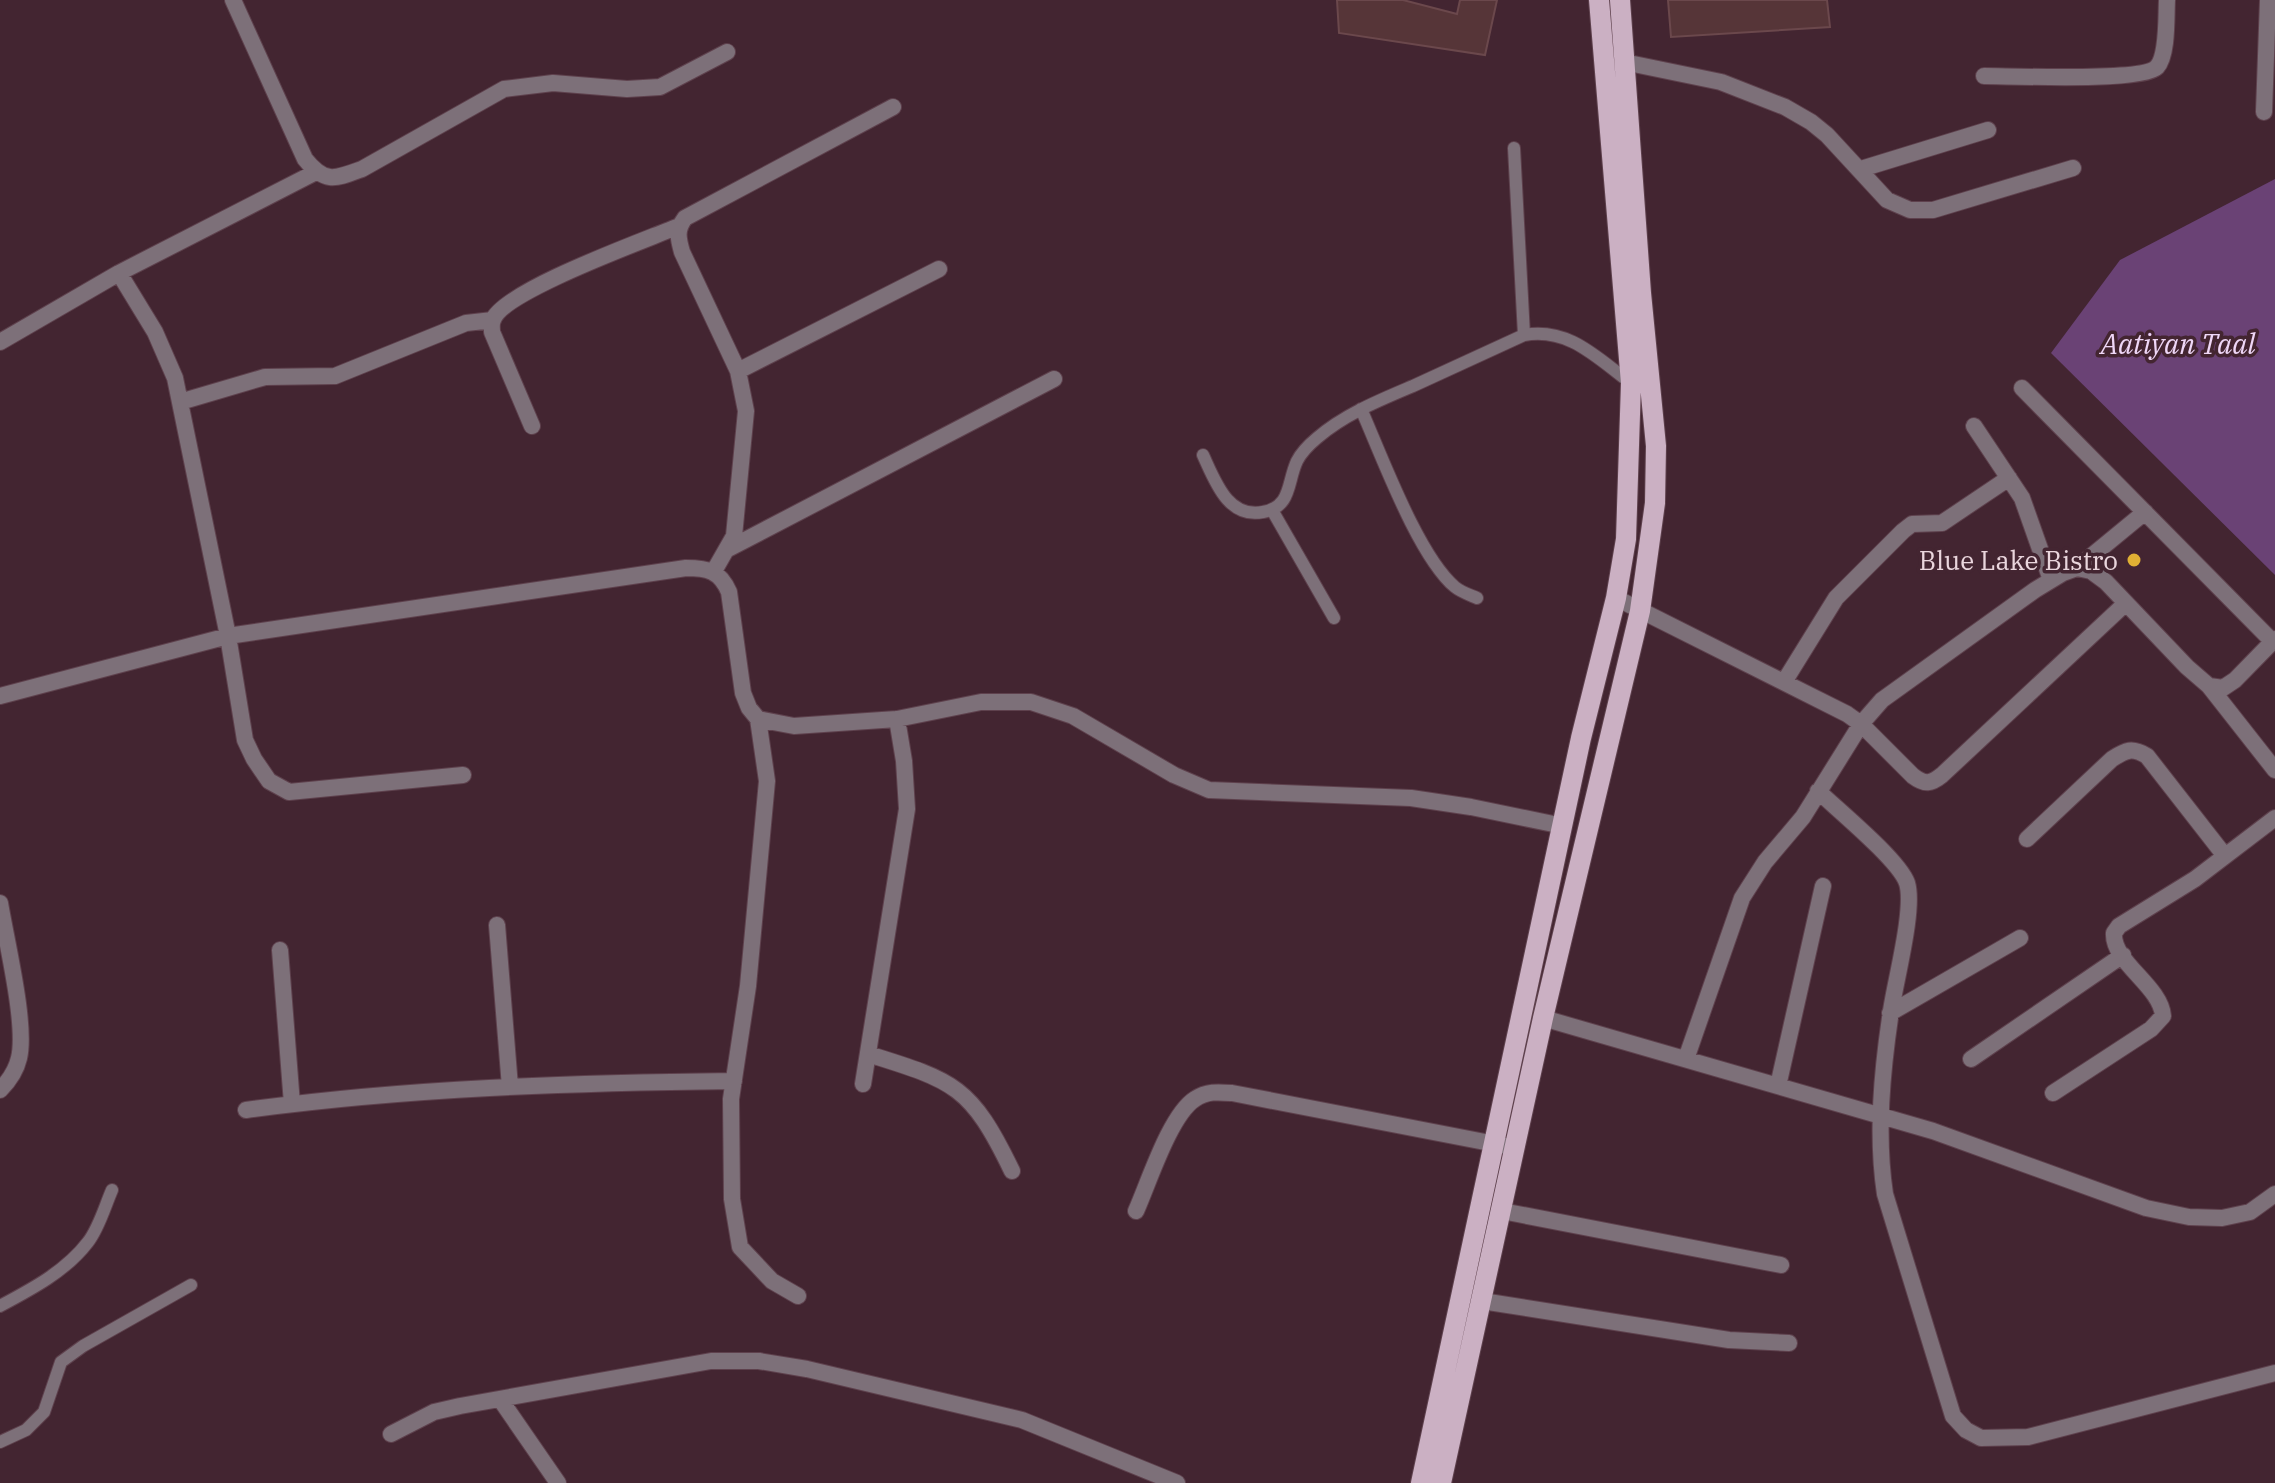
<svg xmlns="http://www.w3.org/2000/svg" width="2275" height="1483" viewBox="0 0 2275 1483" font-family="'IBM Plex Serif',serif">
<rect width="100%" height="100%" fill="#432531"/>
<path fill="#6a4275" d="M2275,179V575L2051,353L2120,260Z"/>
<path fill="#563538" stroke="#6b484c" stroke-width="2" d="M1337,0H1403L1457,14L1460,0H1497L1485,55L1339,33Z
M1668,0H1827L1830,27L1671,37Z"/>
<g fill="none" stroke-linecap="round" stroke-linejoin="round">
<g stroke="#5e414d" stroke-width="14">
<path id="service" d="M1514,148L1524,335
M1361,409C1381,454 1418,556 1455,587C1461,592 1470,595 1477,598
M1203,455C1215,481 1228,519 1263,512C1292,507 1287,482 1297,461C1301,453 1311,443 1317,438C1345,414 1380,400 1413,386C1450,369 1487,352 1524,335C1569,327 1597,358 1631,383
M1272,510L1334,618
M0,1306C32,1289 66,1271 88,1242C99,1228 105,1206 112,1190
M0,1442L26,1430L44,1412L61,1362L83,1346L191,1285"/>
</g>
<g stroke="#5e414d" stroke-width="18">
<path id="minor" d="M233,0L305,159C325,184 335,179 362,169L504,89L553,83L627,89L660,87L727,52
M1624,62L1721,82L1785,107L1811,122L1827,135L1887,200L1910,210H1933L2073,168
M1984,76C2012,76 2143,82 2157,67C2168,55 2166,16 2167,0
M2264,112L2268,0
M1861,169L1988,130
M119,273L155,332L175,378L228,636L245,740L254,759L269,781L289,792L463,775
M0,342L119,273L316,172
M738,371L939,269
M2022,388L2273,642
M180,402L265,377L335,376L466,323L493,320
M532,426L492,332C492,328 491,324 493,320C503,291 646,240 679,226
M1974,426L2022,498L2051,580
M728,549L1054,379
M2077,568L2145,512
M714,571L734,536L746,411L738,371L682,252C678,238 676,230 685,218L893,107
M1616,598L1847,714L1861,724L1913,776C1925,785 1931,784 1942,775L2126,603
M1784,682L1836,598L1903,531L1912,524L1942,523L2009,478
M2209,686L2275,770
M0,696L228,636L686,568C708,568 720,571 729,592L743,693L749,708L758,719L794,726L897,719L981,702H1031L1073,716L1174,775L1209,790L1411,798L1471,807L1563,826
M758,719L767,781L748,986L731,1099L732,1199L740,1247L772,1281L798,1296
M1818,791C1838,810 1899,860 1907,883C1915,909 1895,982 1891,1011C1882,1071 1876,1134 1885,1194L1953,1416L1966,1430L1981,1438L2028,1437L2275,1373
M2027,839L2112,759C2126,750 2132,747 2147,756L2225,856
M0,903C6,940 27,1025 19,1058C16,1071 9,1081 0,1090
M497,925L510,1087
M280,950L292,1104
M1890,1013L2020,938
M1543,1018L1933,1131L2146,1208L2189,1217L2222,1218L2250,1212L2275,1194
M868,1054C955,1081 971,1086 1012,1171
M1686,1059L1742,898L1765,862L1803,817L1861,724L1882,700L2035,590L2063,573L2077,568L2091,571L2106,582L2187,667L2209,686L2223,688L2235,680L2275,639
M1971,1059L2123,955
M863,1084L907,809L904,761L897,719
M1778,1086L1823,886
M2053,1093L2151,1029L2163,1016C2161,986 2112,962 2114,933L2119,926L2195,879L2275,818
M246,1110C408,1088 570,1083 734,1081
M1136,1211C1149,1182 1170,1115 1195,1099C1207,1091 1218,1092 1232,1093L1516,1148
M1502,1211L1781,1265
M1482,1301L1729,1340L1789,1343
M500,1399L558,1483
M391,1434L434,1412L460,1406L711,1361H759L807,1369L1022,1420L1177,1483"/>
</g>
<g stroke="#5e414d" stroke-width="22">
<path id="primary" d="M1421,1483L1581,738L1616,598L1626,539L1631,383L1599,0
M1441,1483L1543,1018L1640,611L1655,503L1656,446L1641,293L1620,0"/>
</g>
<use href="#service" stroke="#7d7079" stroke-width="12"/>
<use href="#minor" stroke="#7d7079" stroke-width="16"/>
<use href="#primary" stroke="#cbb0c3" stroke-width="20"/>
</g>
<circle fill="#e0b034" stroke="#432531" stroke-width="3" cx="2134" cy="560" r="8"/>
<g text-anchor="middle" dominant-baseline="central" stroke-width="7" stroke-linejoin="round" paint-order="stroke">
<g font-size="26" fill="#ead6dd" stroke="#432531" text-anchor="end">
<text x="2118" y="560">Blue Lake Bistro</text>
</g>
<g font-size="28" font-style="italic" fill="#efd7f7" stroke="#432531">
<text x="2178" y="343">Aatiyan Taal</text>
</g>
</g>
</svg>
